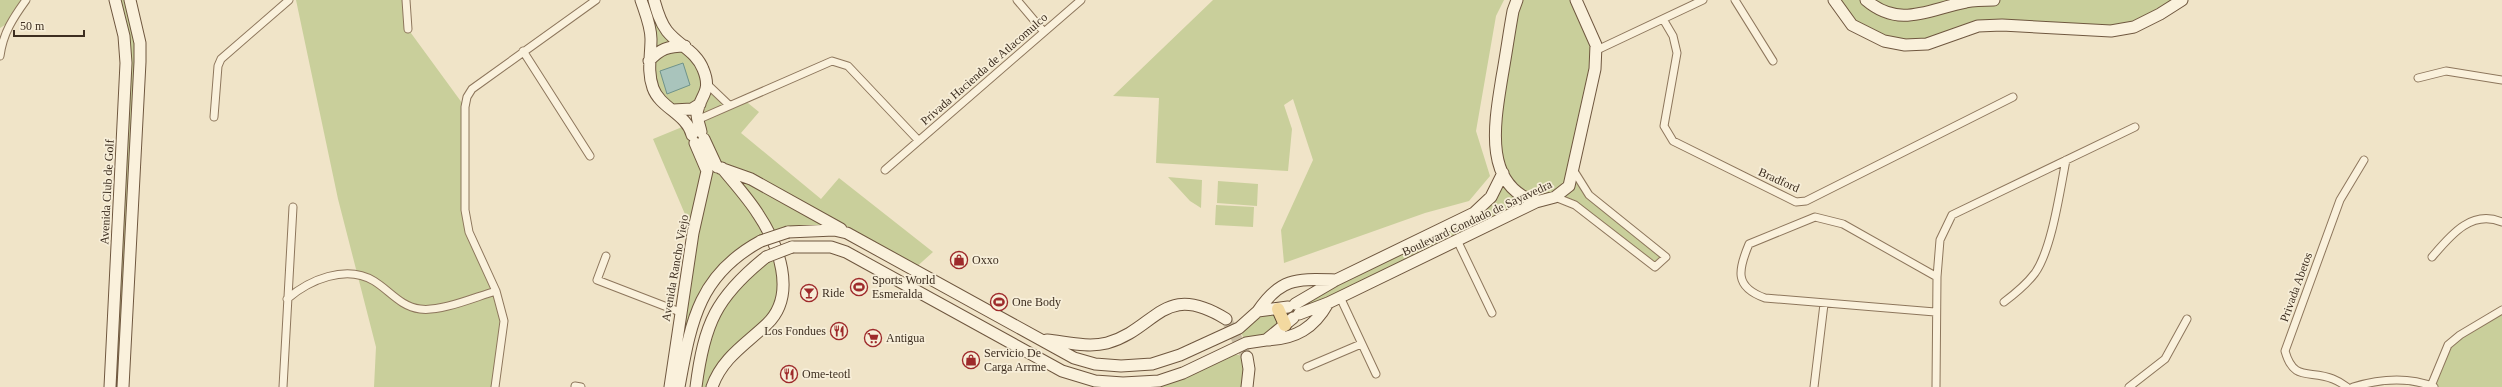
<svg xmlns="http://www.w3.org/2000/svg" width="2502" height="387" viewBox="0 0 2502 387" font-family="'Times New Roman',serif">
<rect width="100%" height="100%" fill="#f0e4c8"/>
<path fill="#c9cf9b" d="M0,0H26L10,22L0,28Z
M115,0H130L140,43L123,387H110L126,63Z
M296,0H406L408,29L465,107L467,222L502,307L495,387H374L376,347L338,199Z
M641,0H654L660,20L685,46L707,84L729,105L743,99L759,112L741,133L821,199L839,178L933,252L913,270L834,230L761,241L703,295L670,387L693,233L653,139L687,125L691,144L701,155L697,112C684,111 673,112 662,103C650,92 643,18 641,0Z
M1213,0H1504L1496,16L1476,131L1490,176L1469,201L1425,213L1284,263L1281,230L1313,160L1293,99L1284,105L1292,129L1288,171L1156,163L1159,98L1113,96Z
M1517,0H1576L1596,45L1574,171L1578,181L1666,257L1655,267L1575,205L1555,197L1304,312L1299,302L1474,213L1501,180L1495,148Z
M1834,0H2182L2134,27L2002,25L1927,44L1868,34Z
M1168,177L1202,180L1201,208L1190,201Z
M1218,181L1258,184L1257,206L1217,203Z
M1216,205L1254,207L1253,227L1215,225Z
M766,257L781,267V302L721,365L712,387H696L712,318Z
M1278,309L1279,331L1246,343L1239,328L1245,321Z
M2502,310V387H2434L2448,345Z
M1225,352L1247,357V387H1159V381Z"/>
<path fill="#a9c4bc" stroke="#6f938a" d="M683,63L690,85L667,94L660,71Z"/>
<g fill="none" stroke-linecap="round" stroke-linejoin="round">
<path stroke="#ccc0a6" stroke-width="11" stroke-dasharray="11 5.5" stroke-linecap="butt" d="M1226,319L1247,357"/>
<g stroke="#8d765c" stroke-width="9">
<path id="street" d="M406,0L408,29
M1017,0L1044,32
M1735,0L1773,61
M1663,19L1673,36L1677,53L1664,126L1673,141L1796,202L1806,201L2013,97
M1597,50L1703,0
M523,51L590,156
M0,56C3,33 13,18 26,0
M2418,78L2446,71L2502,80
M707,84L729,105
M214,117L218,66L221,59L289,0
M697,120L832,61L848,66L918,140
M885,170L1081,0
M1555,197L1575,205L1655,267L1666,257L1589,195L1574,171
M1457,240L1492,313
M606,256L597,280L680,312
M2432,257C2450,236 2471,209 2502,222
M1937,277L1940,240L1952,215L2135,127
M1340,297L1376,374
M287,299C309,280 346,264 374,281C389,290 401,307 420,309C441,312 475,297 496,291
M2004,302C2016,293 2026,285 2035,273C2052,249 2060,190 2066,160
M1935,312L1765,298C1734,287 1738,270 1749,244L1815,217L1843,224L1937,277L1936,387
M1307,367L1361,344
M575,386L581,387
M2431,386L2448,345L2460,335L2502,310
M283,387L293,207
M495,387L504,321L496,291L469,232L465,210V107L467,97L472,89L596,0
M1814,387L1824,304
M2129,387L2165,359L2187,319
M2347,387C2343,384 2338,381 2333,379C2310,369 2294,383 2285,351L2340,200L2364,160
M2353,387C2380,379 2407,376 2434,387"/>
</g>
<g stroke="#6f573f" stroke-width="13">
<path id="secondary" d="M641,0C645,12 651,26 651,39C651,56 647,71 653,88C660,108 687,114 692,135
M654,0C657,11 660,22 667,31C679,46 696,51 703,69C713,93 699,95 697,114C697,120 700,126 701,132
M1517,0L1513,11C1509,33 1506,55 1502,77C1495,121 1482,185 1536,202
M1834,0L1852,25L1884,41L1905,45L1927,44L1978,26L2002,25L2111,31L2134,27L2160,14L2182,0
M1866,0C1900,29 1929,9 1966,2C1975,0 1984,0 1994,0
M649,61C660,49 668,46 685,46
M673,110L692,109L700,104
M704,139L717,167
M720,168L751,179L841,229
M788,232L834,230L847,233L1074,358L1095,364L1121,366L1152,364L1180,355L1239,328L1258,311L1288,307
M792,247H831L846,252L1062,371L1095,381L1123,383L1159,381L1183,373L1246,343L1266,340L1293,318
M1295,304L1336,280L1474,213L1491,197L1503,173
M1258,311C1281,277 1297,279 1336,280
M1299,314L1328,303L1536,202L1555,197L1569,186L1595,69L1596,45L1576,0
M1047,340C1066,342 1088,348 1107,343C1157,329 1163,280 1226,319
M1266,340C1296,339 1314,328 1328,303
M110,387L126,63L124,36L115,0
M123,387L140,62V43L130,0
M670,387L693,233L707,171L695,143
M679,387C691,322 698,275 761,241
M696,387C704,324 716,297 766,257
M712,387C722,358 746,344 767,324C798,294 778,244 758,214C748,198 734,183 722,168
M1247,387L1249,369L1247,357"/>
</g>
<g stroke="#5b4430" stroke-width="14">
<path id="primary" d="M1278,309L1285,325"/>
</g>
<use href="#street" stroke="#faf1dc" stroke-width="7"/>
<use href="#secondary" stroke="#faf1dc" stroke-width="11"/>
<use href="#primary" stroke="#f3d9a0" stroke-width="12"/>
<g stroke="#6f573f" stroke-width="13" stroke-linecap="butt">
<path id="secondary-bridge" d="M761,241L788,232
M766,257L792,247"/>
</g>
<use href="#secondary-bridge" stroke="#faf1dc" stroke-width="11"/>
</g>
<defs>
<g id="shop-ring" transform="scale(0.9)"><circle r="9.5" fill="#f7eed8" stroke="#9e2a2b" stroke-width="1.5"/><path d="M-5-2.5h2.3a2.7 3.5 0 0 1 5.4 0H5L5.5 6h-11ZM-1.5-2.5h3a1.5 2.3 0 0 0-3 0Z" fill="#9e2a2b"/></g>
<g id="stadium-ring" transform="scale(0.9)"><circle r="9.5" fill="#f7eed8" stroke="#9e2a2b" stroke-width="1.5"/><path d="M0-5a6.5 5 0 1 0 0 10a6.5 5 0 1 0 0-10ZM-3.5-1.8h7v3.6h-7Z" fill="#9e2a2b"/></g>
<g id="bar-ring" transform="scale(0.9)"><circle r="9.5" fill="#f7eed8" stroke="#9e2a2b" stroke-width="1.5"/><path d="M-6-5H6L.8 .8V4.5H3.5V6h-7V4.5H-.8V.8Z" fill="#9e2a2b"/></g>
<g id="restaurant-ring" transform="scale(0.9)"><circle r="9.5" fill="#f7eed8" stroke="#9e2a2b" stroke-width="1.5"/><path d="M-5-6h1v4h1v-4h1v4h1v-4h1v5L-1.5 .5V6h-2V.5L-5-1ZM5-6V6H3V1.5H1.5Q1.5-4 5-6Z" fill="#9e2a2b"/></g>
<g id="supermarket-ring" transform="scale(0.9)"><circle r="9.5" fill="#f7eed8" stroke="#9e2a2b" stroke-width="1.5"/><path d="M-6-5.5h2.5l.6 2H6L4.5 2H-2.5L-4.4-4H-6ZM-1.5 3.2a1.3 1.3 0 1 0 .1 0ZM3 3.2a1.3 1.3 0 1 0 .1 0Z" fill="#9e2a2b"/></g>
</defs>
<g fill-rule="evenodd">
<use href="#shop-ring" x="959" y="260"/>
<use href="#stadium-ring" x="859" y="287"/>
<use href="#bar-ring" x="809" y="293"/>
<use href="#stadium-ring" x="999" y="302"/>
<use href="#restaurant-ring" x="839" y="331"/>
<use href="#supermarket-ring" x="873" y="338"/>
<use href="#shop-ring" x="971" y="360"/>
<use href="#restaurant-ring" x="789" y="374"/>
</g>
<g text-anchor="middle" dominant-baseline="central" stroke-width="3.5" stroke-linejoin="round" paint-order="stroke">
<g font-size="12" fill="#3d2e20" stroke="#f7eed8">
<text transform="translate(984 69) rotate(-41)">Privada Hacienda de Atlacomulco</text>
<text transform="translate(1779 180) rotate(24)">Bradford</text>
<text transform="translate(107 192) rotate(-87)">Avenida Club de Golf</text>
<text transform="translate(1477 218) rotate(-25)">Boulevard Condado de Sayavedra</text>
<text transform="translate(675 268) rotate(-80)">Avenida Rancho Viejo</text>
<text transform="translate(2296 287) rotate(-70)">Privada Abetos</text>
</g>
<g font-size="12" fill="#3d2e20" stroke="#f7eed8" text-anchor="start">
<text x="972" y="260">Oxxo</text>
<text x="872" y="280">Sports World<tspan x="872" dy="14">Esmeralda</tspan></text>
<text x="822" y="293">Ride</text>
<text x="1012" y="302">One Body</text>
<text x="826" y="331" text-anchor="end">Los Fondues</text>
<text x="886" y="338">Antigua</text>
<text x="984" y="353">Servicio De<tspan x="984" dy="14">Carga Arrme</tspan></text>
<text x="802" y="374">Ome-teotl</text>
</g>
</g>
<path d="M14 30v6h70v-6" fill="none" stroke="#3d2e20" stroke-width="2"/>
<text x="20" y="30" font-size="12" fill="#3d2e20" stroke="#f7eed8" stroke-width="3" paint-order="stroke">50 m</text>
</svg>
